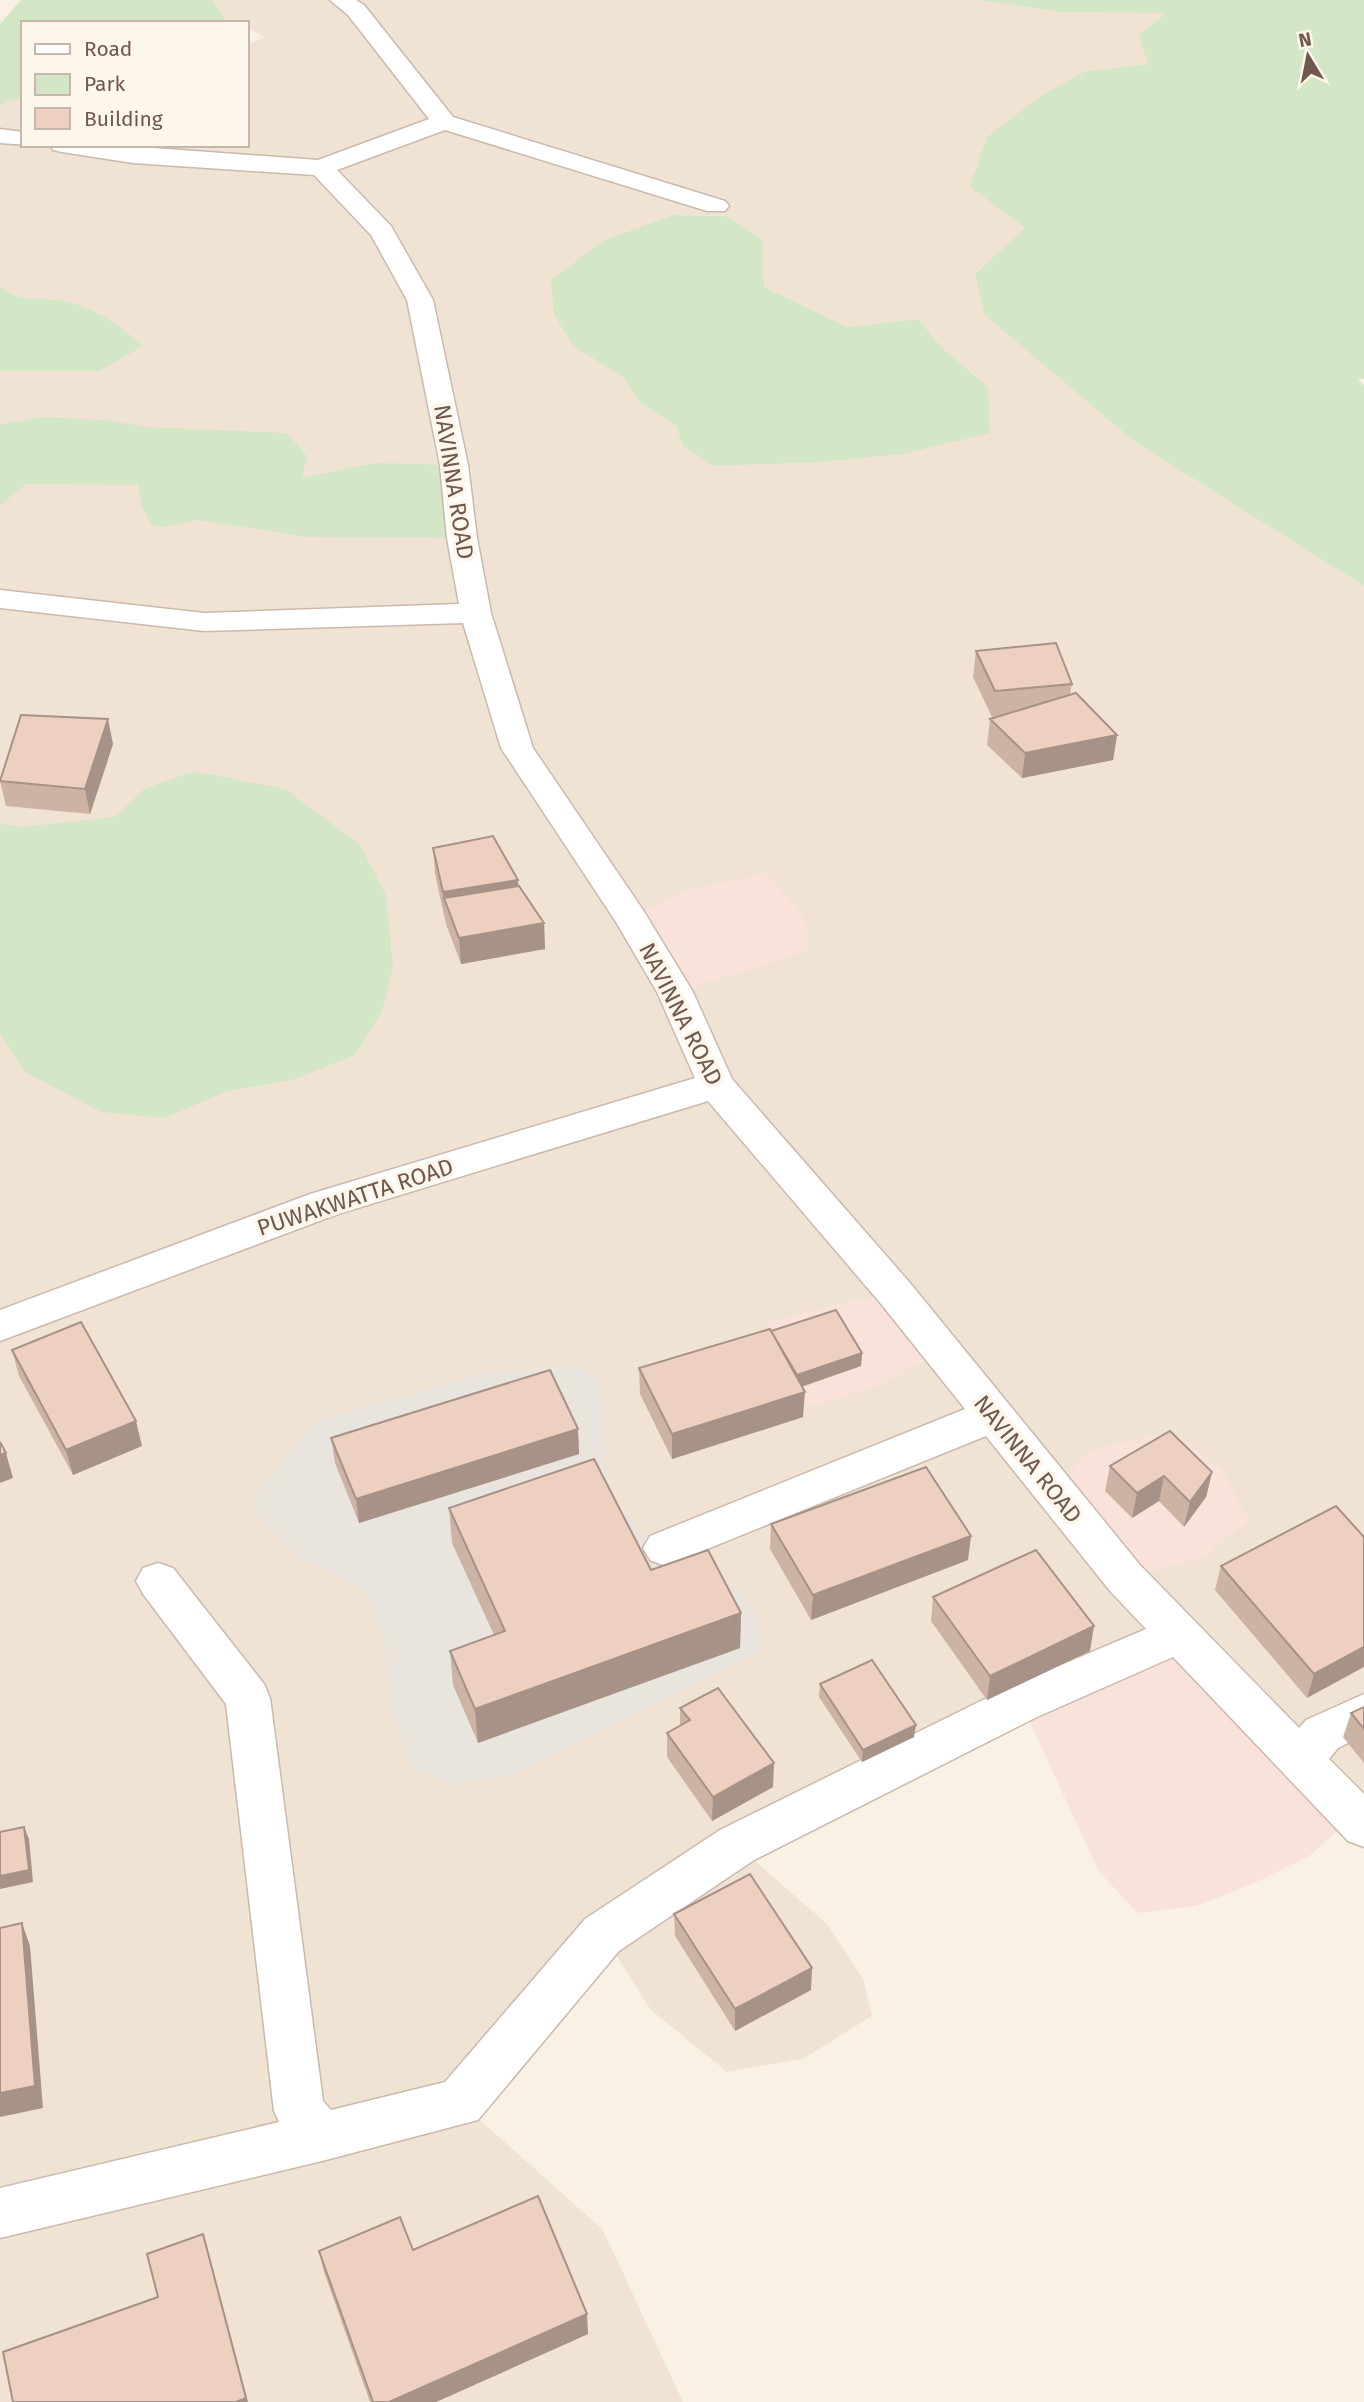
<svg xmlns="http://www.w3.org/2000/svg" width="1364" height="2402" viewBox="0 0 1364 2402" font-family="'Fira Sans',sans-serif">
<rect width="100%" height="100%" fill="#faf1e5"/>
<path fill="#f1e3d4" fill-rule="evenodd" d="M212,0H978L1061,12H1167L1148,64L1086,71L1025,228L975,274L1135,442L1364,586V1827L1181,1634L737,1845L827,1924L863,1979L872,2016L803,2059L727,2072L651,2010L603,1935L461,2103L603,2230L683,2402H0V371H99L66,301L10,297L0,287V105L23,97V145H247V45L265,37L247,28V23L225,19ZM672,215L726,216L762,239L764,287L847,327L918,319L941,347L988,387L683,445L677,426L640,403L625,379L606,239Z"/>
<path fill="#f9e2da" d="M766,873L804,918L809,951L675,992L631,918L681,892Z
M896,1294L941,1352L882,1384L816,1405L801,1403L762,1334L767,1323L855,1300Z
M1171,1431L1223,1471L1249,1521L1201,1558L1125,1578L1055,1491L1088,1451Z
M1181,1634L1354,1816L1309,1856L1252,1884L1196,1906L1138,1913L1099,1872L1021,1703Z"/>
<path fill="#eae4df" d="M579,1367L601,1381L605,1459L613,1497L640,1532L677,1562L746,1595L757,1616L763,1650L510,1776L453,1784L414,1770L393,1718L385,1646L368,1594L329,1570L300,1558L256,1514V1493L317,1421L481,1374Z"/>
<path fill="#d3e6c5" d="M21,0H212L225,19L234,23H23V97L0,105V24Z
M978,0H1364V379L1358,380L1364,385V586L1135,442L985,315L975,274L1025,228L970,187L987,137L1042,95L1086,71L1148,64L1139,35L1166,13L1061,12Z
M673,215L726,216L762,239L764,287L847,327L918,319L941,347L988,387L990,433L903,454L819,462L714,466L682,445L677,426L640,403L625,379L574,346L554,315L551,280L606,239Z
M0,287C18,304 45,296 68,302C101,311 118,325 143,346L99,371H0Z
M44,417L104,420L148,427L287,433L307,456L302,478L375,463L454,465L462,538L307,537L198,520L161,527L152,525L142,507L138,485L26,484L0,505V424Z
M194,771L285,789L360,845L386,895L393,968L382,1011L355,1055L293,1080L228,1091L164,1118L101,1112L25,1072L0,1033V824L23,827L115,817L144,789Z"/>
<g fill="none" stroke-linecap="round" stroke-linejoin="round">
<g stroke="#cbb9ac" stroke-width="3">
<path id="minor" d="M330,0H356L364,5L453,117L725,201L729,206L725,211H707L445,130L337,170L391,226L433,300L468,465L477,538L491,613L533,748L643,910L693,992L732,1079L910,1283L1140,1565L1299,1728L1306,1720L1364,1694V1735L1338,1748L1329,1759L1364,1794V1847L1348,1841L1173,1657L1037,1717L754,1860L619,1951L478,2120L322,2161L0,2238V2188L279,2122L274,2111L226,1704L143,1594L136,1581L143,1568L158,1563L173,1568L264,1684L270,1698L323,2101L331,2110L445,2082L585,1919L720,1830L1005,1689L1146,1629L1110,1591L986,1436L680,1560L665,1566L650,1560L643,1548L650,1536L965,1409L882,1305L708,1101L338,1214L0,1341V1310L310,1194L695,1078L657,992L616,922L501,748L463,623L204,631L0,608V590L204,613L459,604L447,538L440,465L407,300L371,235L314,175L133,163L62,152L53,150L50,145H112L318,160L429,119L348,15Z
M0,129L23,132V145H28L0,143Z"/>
</g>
<use href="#minor" fill="#fff" fill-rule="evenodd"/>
</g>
<path fill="#ccb3a4" d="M976,651L1072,684L1070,694L1117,735L1113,760L1022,778L987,745L990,719L1000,716L992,717L973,677Z
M113,744L90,814L6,806L0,781Z
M433,848L518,886L544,923L545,949L461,964L446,924L435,874Z
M771,1331L862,1353L861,1366L802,1387L803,1417L672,1459L640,1394L639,1368Z
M12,1350L142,1446L73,1475L19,1376Z
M578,1429L579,1454L359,1523L335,1463L331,1438Z
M1110,1466L1212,1472L1206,1497L1184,1527L1159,1501L1132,1518L1105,1491Z
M449,1508L651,1570L741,1613L740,1648L478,1743L453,1685L450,1651L494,1635L452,1543Z
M771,1524L968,1560L811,1620L770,1549Z
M1364,1537L1307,1698L1215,1590L1221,1566Z
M933,1597L1090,1651L987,1700L931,1621Z
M820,1684L914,1737L862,1762L819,1697Z
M1364,1707V1763L1343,1737L1351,1713Z
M680,1708L773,1787L712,1821L667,1757V1733L680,1726Z
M674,1914L811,1990L735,2031L675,1936Z
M413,2250L588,2334L436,2402H370L324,2272L319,2251Z"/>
<path fill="#a69286" d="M108,719L113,744L90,814L85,789Z
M1117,735L1113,760L1022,778L1025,753Z
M518,880L520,905L444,898L445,918L443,892Z
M544,923L545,949L461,964L459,938Z
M862,1353L861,1366L797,1388V1375Z
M805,1392L803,1417L672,1459V1434Z
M136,1421L142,1446L73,1475L66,1450Z
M578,1429L579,1454L359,1523L356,1499Z
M6,1453L13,1478L0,1483V1455Z
M1212,1472L1206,1497L1184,1527L1190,1502Z
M1164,1476L1159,1501L1132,1518L1137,1493Z
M971,1536L968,1560L811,1620L813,1595Z
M741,1613L740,1648L478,1743L475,1709Z
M1094,1626L1090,1651L987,1700L990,1676Z
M1364,1647V1667L1307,1698L1314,1674Z
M916,1725L914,1737L862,1762L863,1750Z
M774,1763L773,1787L712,1821L713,1797Z
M24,1827L29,1839L33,1882L0,1889V1876Z
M22,1923L30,1946L43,2108L0,2117V2093Z
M812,1968L811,1990L735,2031V2009Z
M203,2234L209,2255L248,2402H236Z
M587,2314L588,2334L436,2402H389Z"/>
<path fill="#edd0bf" stroke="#a69286" stroke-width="2" d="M1056,643L1072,684L995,691L976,651Z
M1076,693L1117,735L1025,753L990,719Z
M21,715L108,719L85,789L0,781Z
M493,836L518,880L443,892L433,848Z
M519,886L544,923L459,938L444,898Z
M836,1310L862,1353L797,1375L771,1331Z
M81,1322L136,1421L66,1450L12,1350Z
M770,1329L805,1392L672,1434L639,1368Z
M550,1370L578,1429L356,1499L331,1438Z
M1170,1431L1212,1472L1190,1502L1164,1476L1137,1493L1110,1466Z
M0,1442L6,1453L0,1455Z
M594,1459L651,1570L708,1550L741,1613L475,1709L450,1651L505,1631L449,1508Z
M926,1467L971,1536L813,1595L771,1524Z
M1336,1506L1364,1537V1647L1314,1674L1221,1566Z
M1036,1550L1094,1626L990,1676L933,1597Z
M872,1660L916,1725L863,1750L820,1684Z
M718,1688L774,1763L713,1797L667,1733L690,1720L680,1708Z
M1364,1707V1729L1351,1713Z
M24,1827L29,1870L0,1876V1832Z
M750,1874L812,1968L735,2009L674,1914Z
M22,1923L35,2086L0,2093V1928Z
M538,2196L587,2314L389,2402H373L319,2251L400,2217L413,2250Z
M203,2234L246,2398L236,2402H13L3,2352L158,2297L147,2254Z"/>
<g text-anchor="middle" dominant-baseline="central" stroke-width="7" stroke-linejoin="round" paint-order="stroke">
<g font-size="23" fill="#71584d" stroke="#fdf6eb">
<text transform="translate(454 482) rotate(81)">NAVINNA ROAD</text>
<text transform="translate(681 1014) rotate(63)">NAVINNA ROAD</text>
<text transform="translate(355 1197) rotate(-18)">PUWAKWATTA ROAD</text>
<text transform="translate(1028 1459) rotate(51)">NAVINNA ROAD</text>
</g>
</g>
<rect x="21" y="21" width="228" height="126" fill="#fdf6eb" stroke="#c5b7ac" stroke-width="2"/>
<rect x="35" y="44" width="35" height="10" fill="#ffffff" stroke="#c5b7ac" stroke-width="2"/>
<text x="84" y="56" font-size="21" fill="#71584d">Road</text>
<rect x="35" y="74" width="35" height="21" fill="#d3e6c5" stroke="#c5b7ac" stroke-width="2"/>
<text x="84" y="91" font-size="21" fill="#71584d">Park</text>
<rect x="35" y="108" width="35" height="21" fill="#edd0bf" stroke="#c5b7ac" stroke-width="2"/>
<text x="84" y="126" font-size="21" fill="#71584d">Building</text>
<g transform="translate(1308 56) rotate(350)" stroke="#fdf6eb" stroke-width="5" paint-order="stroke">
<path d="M0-5L12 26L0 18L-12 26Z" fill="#71584d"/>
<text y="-10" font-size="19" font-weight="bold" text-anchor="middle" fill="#71584d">N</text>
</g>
</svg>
